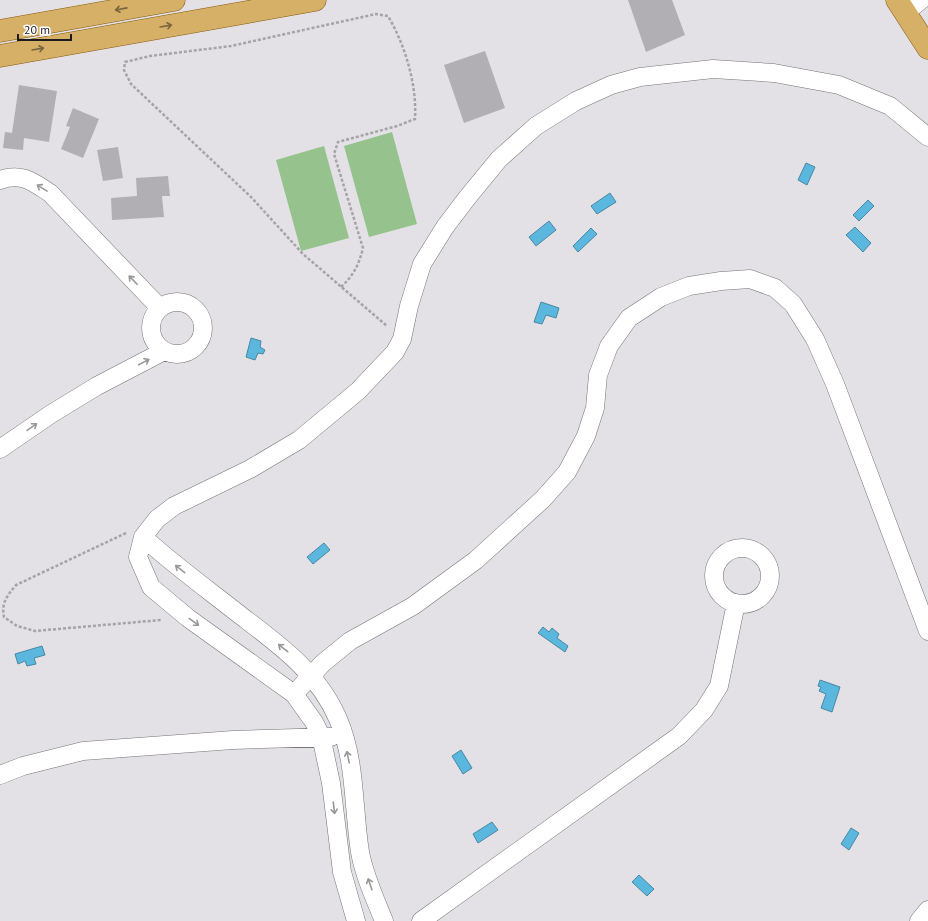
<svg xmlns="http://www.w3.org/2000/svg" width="928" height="921" viewBox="0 0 928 921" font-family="'PT Sans',sans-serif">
<rect width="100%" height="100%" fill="#e3e1e5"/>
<path fill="#95c28d" d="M392,132L417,224L369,237L344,146Z
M324,146L349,238L301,251L276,160Z"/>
<path fill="#5bb7dd" stroke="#4888a3" d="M806,163L815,167L807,185L798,180Z
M610,193L616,202L597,214L591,206Z
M868,200L874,206L859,221L853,215Z
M549,221L556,230L536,246L529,237Z
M855,227L871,243L863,252L846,235Z
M591,228L597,234L578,252L573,246Z
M541,302L559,308L556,318L546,315L542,324L534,322Z
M251,338L261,341L260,347L265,350L263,354L258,353L255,360L246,357Z
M324,543L330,550L313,564L307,557Z
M543,627L549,632L552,628L559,634L557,638L568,646L565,652L538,633Z
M42,646L45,655L34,658L36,664L27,666L25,661L18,664L15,654Z
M820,680L840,687L832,712L821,708L826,694L819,691L821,687L818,686Z
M461,750L472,768L463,774L452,756Z
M492,822L498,830L478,843L473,834Z
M851,828L859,833L849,850L841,844Z
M639,875L654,889L647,896L632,882Z"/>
<path fill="#b1afb3" d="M628,0H672L685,35L646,52Z
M485,51L505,108L464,123L444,65Z
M19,85L57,91L49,142L24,138L23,150L3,148L5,132L12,133Z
M73,108L99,119L83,158L61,149L70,127L66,126Z
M118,147L123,178L103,181L97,150Z
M168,176L170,196H162L164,217L112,220L111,198L137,196L136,178Z"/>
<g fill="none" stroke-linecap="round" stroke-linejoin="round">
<g stroke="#757377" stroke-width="19">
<path id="minor" d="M905,13L921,0
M0,180C21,172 33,182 50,193L160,308
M151 328a26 26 0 1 1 52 0a26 26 0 1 1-52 0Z
M0,449L51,414L97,386L164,351
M143,537C174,565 207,589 240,615C278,644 318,672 338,719C356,760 353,808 360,852C364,875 375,899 384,921
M714 576a28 28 0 1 1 56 0a28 28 0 1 1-56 0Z
M294,694L323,663L350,641L413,606L476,560L543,499L567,472L586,436L595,408L598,375L609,346L629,318L661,297L689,286L721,281L750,279L775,288L793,304L815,339L835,384L928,631
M0,775L23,766L83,751L233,740L331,737
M356,921L342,872L331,783L321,736L314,722L294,694L188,618L151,587L138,557L143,537L157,519L174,506L250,469L299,440L358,391L395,352L402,339L409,306L422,264L445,227L467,198L499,159L536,126L576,101L611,85L640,77L713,69L774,73L839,85L890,106L928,137
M421,921L679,736L704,710L719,686L736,603
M919,921L928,910"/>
</g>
<g stroke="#84590b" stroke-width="23">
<path id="major" d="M897,0L928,48
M0,31L174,0
M0,56L315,0"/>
</g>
<path stroke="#a5a3a6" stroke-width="2.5" stroke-dasharray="3 2" stroke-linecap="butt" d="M341,287C353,276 359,265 363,248L334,154L338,142L397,126L415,119C417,84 405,45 388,16L376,14L231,46L150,56L125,62L124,70L131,84L251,197L303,254L387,326
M126,533L16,585C7,596 1,603 4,617L17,626L35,631L161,620"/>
<use href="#minor" stroke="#fff" stroke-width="18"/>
<use href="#major" stroke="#d7b067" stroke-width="22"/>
</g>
<defs><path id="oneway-shaft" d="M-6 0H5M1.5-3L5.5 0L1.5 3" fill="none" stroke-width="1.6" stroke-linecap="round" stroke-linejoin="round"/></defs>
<g stroke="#796542">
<use href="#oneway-shaft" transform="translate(121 9) rotate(169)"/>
<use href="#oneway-shaft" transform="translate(166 26) rotate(-10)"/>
<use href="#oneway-shaft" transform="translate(38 49) rotate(-10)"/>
</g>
<g stroke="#989899">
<use href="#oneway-shaft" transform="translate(42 188) rotate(-148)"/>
<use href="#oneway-shaft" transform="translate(133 280) rotate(-134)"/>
<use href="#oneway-shaft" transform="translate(144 362) rotate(-28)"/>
<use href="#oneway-shaft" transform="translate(32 427) rotate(-35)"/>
<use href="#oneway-shaft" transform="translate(180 569) rotate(-142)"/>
<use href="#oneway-shaft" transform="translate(194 622) rotate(36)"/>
<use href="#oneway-shaft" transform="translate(283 648) rotate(-142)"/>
<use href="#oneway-shaft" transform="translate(348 757) rotate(-102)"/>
<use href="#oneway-shaft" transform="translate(334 808) rotate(83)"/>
<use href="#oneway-shaft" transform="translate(370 884) rotate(-109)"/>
</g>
<path d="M18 34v6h53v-6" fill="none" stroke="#1b1a1c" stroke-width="2"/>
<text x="24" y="34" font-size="12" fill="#1b1a1c" stroke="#ffffff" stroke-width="3" paint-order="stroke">20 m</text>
</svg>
